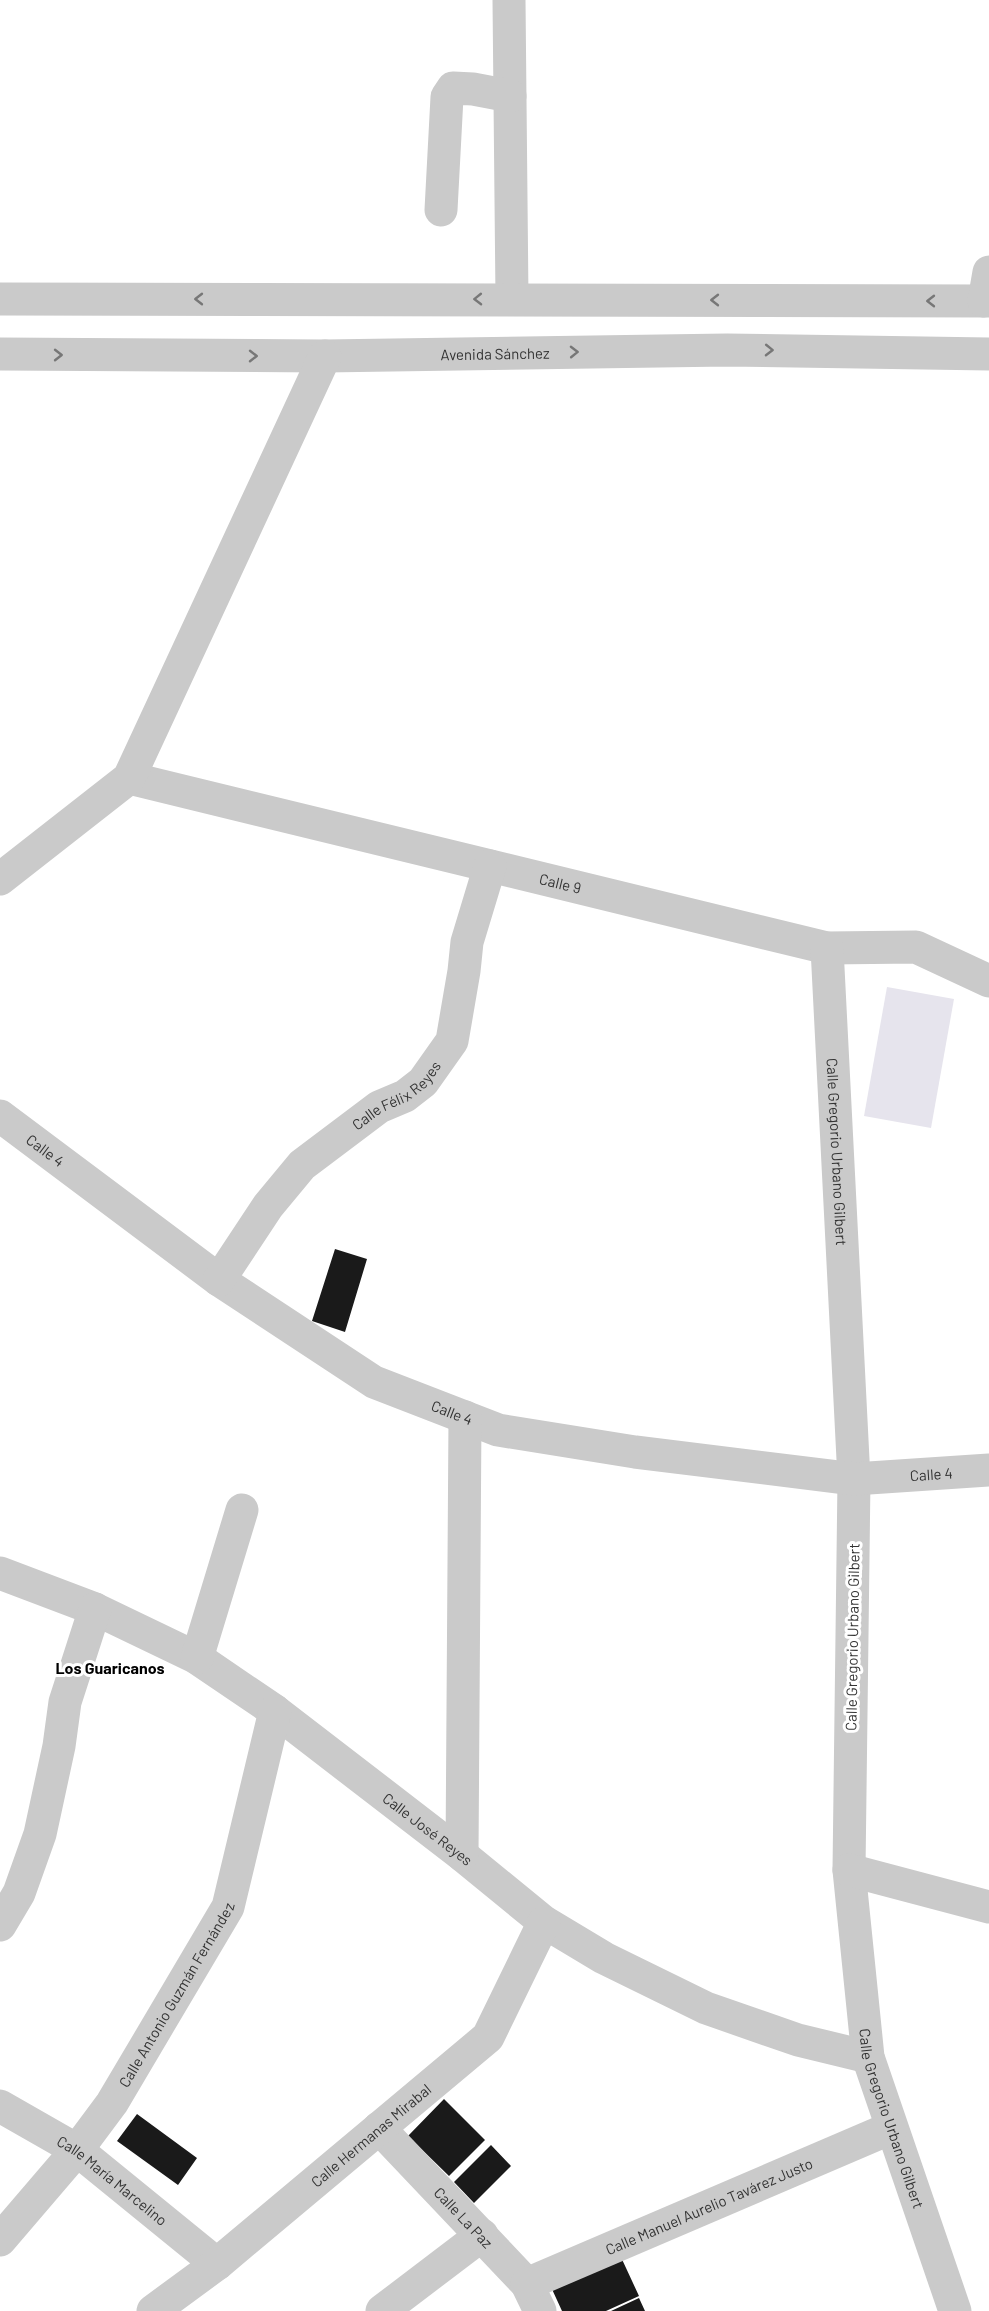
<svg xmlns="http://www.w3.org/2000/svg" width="989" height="2311" viewBox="0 0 989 2311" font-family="Barlow,sans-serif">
<rect width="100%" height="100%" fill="#fff"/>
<path fill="#e6e4ed" d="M887,987L954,999L931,1128L864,1116Z"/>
<path fill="#1a1a1a" d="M335,1249L367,1259L345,1332L312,1321Z
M444,2099L485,2140L449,2176L408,2136Z
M137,2114L197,2158L178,2185L117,2141Z
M491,2145L511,2166L474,2203L454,2182Z
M620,2255L639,2296L606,2311H562L551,2287Z
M639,2298L645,2311H611Z"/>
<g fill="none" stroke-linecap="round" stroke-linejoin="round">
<g stroke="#cacaca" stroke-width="33">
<path d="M509,0L512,299"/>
<path d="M441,210L447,97L453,88L473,89L510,96"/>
<path d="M0,299L989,301"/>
<path d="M984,301L989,272"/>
<path id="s1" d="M0,354L325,356L727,350L989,354"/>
<path id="s2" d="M129,778L827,948L916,947L989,981"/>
<path d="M0,879L129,778L325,356"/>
<path id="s3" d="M827,948L854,1479L849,1870L868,2057L955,2311"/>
<path id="s4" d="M0,1116L219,1280L374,1382L498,1430L635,1452L854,1479L989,1470"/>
<path id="s5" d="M219,1280L268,1206L302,1165L379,1107L405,1096L423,1082L452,1041L464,971L467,942L490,866"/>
<path id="s6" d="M0,1573L95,1609L197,1658L275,1711L462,1855L544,1922L604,1958L706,2008L798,2040L868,2057"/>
<path d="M197,1658L242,1510"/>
<path d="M462,1855L465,1417"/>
<path d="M849,1870L989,1907"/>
<path d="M0,1925L19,1893L40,1834L59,1746L65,1702L95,1609"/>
<path id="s7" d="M0,2106L77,2150L217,2264"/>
<path id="s8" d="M379,2128L527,2284L540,2311"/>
<path id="s9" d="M0,2240L77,2150L112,2103L228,1907L275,1711"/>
<path id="s10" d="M527,2284L891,2128"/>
<path id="s11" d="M153,2311L217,2264L488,2037L544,1922"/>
<path d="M382,2311L482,2235"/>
</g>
</g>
<defs><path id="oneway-chevron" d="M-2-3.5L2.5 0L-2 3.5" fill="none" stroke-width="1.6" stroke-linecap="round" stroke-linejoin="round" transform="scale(1.5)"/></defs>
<g stroke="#777">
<use href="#oneway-chevron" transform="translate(199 299) rotate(-180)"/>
<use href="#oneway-chevron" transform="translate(478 299) rotate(179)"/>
<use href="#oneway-chevron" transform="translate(715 300) rotate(-180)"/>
<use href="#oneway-chevron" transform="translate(931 301) rotate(-180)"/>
<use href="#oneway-chevron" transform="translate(769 350) rotate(1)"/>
<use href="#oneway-chevron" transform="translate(574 352) rotate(-1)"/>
<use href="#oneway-chevron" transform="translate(58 355)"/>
<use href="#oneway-chevron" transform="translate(253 356)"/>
</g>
<g text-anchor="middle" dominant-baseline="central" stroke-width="6" stroke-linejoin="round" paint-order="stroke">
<g font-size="15" fill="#333" stroke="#fff">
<text stroke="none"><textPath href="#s1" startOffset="495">Avenida Sánchez</textPath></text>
<text stroke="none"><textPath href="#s2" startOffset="444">Calle 9</textPath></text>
<text stroke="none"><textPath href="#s5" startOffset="260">Calle Félix Reyes</textPath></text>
<text stroke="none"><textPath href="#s4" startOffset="57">Calle 4</textPath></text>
<text stroke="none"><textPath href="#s3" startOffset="204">Calle Gregorio Urbano Gilbert</textPath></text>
<text stroke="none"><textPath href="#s4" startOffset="543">Calle 4</textPath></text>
<text stroke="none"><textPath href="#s4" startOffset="1029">Calle 4</textPath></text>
<text transform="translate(852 1637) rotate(-89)">Calle Gregorio Urbano Gilbert</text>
<text stroke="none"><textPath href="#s6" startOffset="502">Calle José Reyes</textPath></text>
<text stroke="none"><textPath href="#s9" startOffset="303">Calle Antonio Guzmán Fernández</textPath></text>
<text stroke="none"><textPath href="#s3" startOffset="1176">Calle Gregorio Urbano Gilbert</textPath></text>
<text stroke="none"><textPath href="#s11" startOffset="280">Calle Hermanas Mirabal</textPath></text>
<text stroke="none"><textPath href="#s7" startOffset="135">Calle María Marcelino</textPath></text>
<text stroke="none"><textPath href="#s10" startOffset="198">Calle Manuel Aurelio Tavárez Justo</textPath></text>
<text stroke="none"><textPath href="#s8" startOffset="123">Calle La Paz</textPath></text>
</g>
<g font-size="16" font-weight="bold" fill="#000" stroke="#fff">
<text x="110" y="1667">Los Guaricanos</text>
</g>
</g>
</svg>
